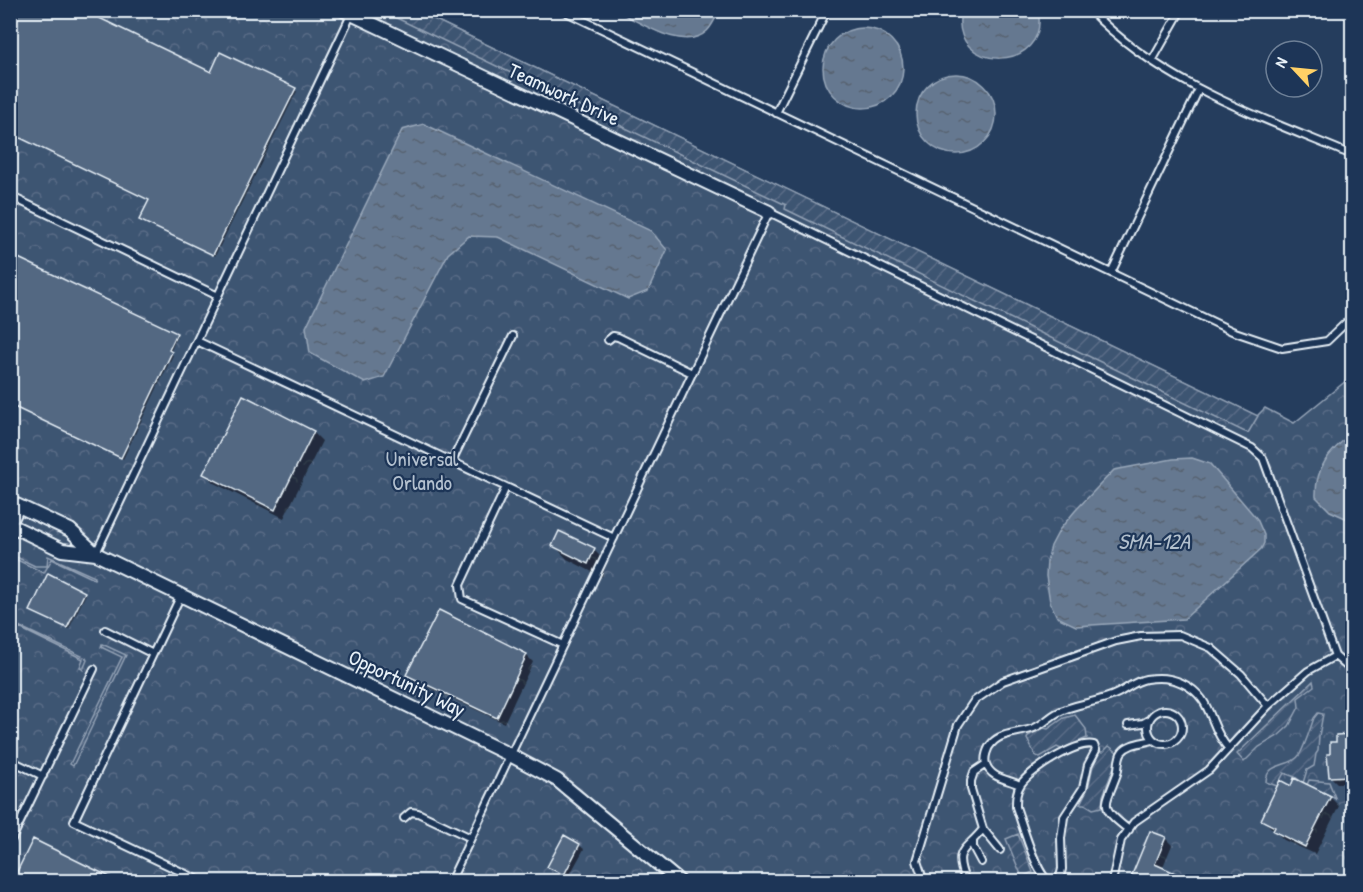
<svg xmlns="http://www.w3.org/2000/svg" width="1363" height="892" viewBox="0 0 1363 892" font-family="'Patrick Hand',sans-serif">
<defs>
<pattern id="forest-crowns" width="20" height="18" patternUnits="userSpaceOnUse" patternTransform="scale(1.5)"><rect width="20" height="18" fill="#3e5472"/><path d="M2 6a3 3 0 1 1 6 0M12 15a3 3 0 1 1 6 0" fill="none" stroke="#5a6d87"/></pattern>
<pattern id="garden-furrows" width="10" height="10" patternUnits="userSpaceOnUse" patternTransform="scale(1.5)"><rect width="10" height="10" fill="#3e5472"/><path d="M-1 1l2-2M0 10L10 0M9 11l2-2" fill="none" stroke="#5a6d87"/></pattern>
<pattern id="water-ripples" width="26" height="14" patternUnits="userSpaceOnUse" patternTransform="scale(1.5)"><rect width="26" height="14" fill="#657890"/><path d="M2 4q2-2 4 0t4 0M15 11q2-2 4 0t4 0" fill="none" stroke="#576270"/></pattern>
</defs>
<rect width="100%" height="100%" fill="#253d5d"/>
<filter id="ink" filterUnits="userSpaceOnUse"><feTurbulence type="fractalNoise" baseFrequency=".0167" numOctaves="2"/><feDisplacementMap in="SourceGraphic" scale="12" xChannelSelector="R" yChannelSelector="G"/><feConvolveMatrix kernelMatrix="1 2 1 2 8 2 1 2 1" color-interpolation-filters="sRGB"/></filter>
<g filter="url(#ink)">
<path fill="url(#forest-crowns)" stroke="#93a2b5" stroke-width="1.5" d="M10,11H417L1257,416L1265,408L1294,423L1352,376V881H11Z"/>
<path fill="url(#garden-furrows)" stroke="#93a2b5" stroke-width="1.5" d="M382,11H417L1258,416L1248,433L1243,431L785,209L786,205Z
M10,554L35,566H47L48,556L95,577L94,579L52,559L44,573L11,557Z
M10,622L86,658L87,660L83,670L80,667L83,659L11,624Z
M102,644L126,655L73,766L70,764L122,657L101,647Z
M1313,681L1314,686L1298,698L1299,707L1289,726L1278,736L1259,747L1244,762L1237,754Z
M1318,713L1323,714L1319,736L1318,751L1316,754L1314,766L1307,770L1303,783L1295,777L1284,773L1277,786L1266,782C1266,761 1292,768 1300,754C1306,743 1310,729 1314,718Z
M1075,715L1086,729L1087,738L1061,749L1057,747L1040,757L1036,756L1027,739L1028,736L1044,728L1048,729L1064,718Z
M1109,746L1117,752L1116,761L1103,796L1102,807L1093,809L1085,804H1080L1088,788L1093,766L1100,752H1103Z
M1309,780L1329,782L1336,800L1334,797L1307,785Z
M1018,834L1033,872L1022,877L1006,839Z"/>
<path fill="url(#water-ripples)" stroke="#99a8ba" stroke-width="1.5" d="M1038,10C1051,74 948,74 961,11Z
M617,11H719C716,17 713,25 707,31C684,53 640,22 617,11Z
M823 68a40 40 0 1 1 80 0a40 40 0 1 1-80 0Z
M916 114a40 40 0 1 1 80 0a40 40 0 1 1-80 0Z
M424,124L651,231L667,250L648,291L628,299L498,237L469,236L448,254L384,377L365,383L310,353L306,327L402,130Z
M1352,433V521L1330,511L1316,497C1315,467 1330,451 1352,433Z
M1192,458L1210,464L1257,519L1264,535V543L1261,549L1184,619L1076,626L1057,617L1050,602L1046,576L1047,561L1051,546L1060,529L1075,511L1114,470L1173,459Z"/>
<path fill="#0007" d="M212,74L297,91L215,256L143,222L150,201L10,133Z
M176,334L177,336L170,353L173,355L123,459L10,404Z
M313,432L322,441L284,518L214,483L205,474Z
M554,545L594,550L607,563L602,577L567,559Z
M84,593L86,594L69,629L33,612Z
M526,655L533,662L504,723L415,681L408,675Z
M1350,735L1352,737V783H1337L1331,777L1338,744Z
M1294,780L1330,797L1339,806L1315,854L1284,840L1263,820L1291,788Z
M1165,838L1172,845L1162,869L1130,882Z
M579,845L584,849L568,878L549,867Z"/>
<path fill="#536782" stroke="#e8f1f8" stroke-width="1.5" d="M10,10H83L211,72L220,52L296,88L213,255L139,220L149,200L10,133Z
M10,254L177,333L169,350L172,352L121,458L10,405Z
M243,395L314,431L275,510L203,474Z
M559,531L595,548L588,564L552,546Z
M48,573L85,592L67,628L30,611Z
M439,610L527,654L497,718L406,675Z
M1351,734L1353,776L1329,777L1327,754H1330V742H1336V735Z
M1294,778L1331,796L1305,847L1273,831L1275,827L1261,820L1280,780L1291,786Z
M1150,831L1166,837L1155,864L1195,882H1129Z
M564,835L580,844L564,875L547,867Z
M33,839L120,882H12Z"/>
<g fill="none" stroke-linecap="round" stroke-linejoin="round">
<g stroke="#e8f1f8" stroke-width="10">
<path id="lane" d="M562,10L1232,331L1282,348L1327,341L1352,317
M1090,10C1161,84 1261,117 1352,155
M1152,61L1181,10
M776,113L827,10
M10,196L218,296
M1111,273L1199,89
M608,340L613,336L618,337L692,373
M197,341L614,538
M452,461L513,336
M506,487L460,585L462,599L563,645
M12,526L21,507
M96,553L351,15
M181,595L74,821L203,882
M105,630L153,654
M1148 727a17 17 0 1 1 34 0a17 17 0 1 1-34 0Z
M1128,725L1143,723L1150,719
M10,760L43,776
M986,764L974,772L971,781V789L983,829L1000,850
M1020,785C1008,779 991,779 986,764C984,758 987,748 992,743C1001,732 1022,733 1034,728C1043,725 1049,717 1057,713C1075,703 1099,703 1118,693C1128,688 1135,681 1146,679C1158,677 1172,678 1182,683C1214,698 1208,726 1228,748
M404,818L411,812L418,813L471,838
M1129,830C1098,806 1105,807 1117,774C1119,768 1118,757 1122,752C1129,743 1143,743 1153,740
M973,841V847L981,862
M10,843L94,669
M450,882L769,212L1252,448L1263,458L1335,656L1352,671
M924,882L917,861L958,725L974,701L1003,681L1116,641L1141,636L1180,635L1211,648L1241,674L1268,706
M966,882C952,848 965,852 983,829
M1050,882C1036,875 1022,823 1016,807C1016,799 1016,791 1021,784C1030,770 1078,740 1094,745L1096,750L1088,765L1083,788L1064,817L1061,838L1062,869L1060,877L1053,882
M1112,882L1121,840L1134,822L1209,770L1268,706L1308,671L1335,656"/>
</g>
<g stroke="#e8f1f8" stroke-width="16">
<path id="street" d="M343,10L769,212
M10,502L70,530L96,554L510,755L557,780L680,882
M10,525L62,550L96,554"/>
</g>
<use href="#lane" stroke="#1d3557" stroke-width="6"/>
<use href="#street" stroke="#1d3557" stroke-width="12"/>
</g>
</g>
<g text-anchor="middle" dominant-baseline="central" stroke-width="4.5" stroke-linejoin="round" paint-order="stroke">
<g font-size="21" fill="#e8f1f8" stroke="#1d3557">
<text transform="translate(564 94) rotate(25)">Teamwork Drive</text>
<text transform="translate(407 683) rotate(26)">Opportunity Way</text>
</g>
<g font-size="21" fill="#b5c2d0" stroke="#1d3557">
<text x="422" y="458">Universal<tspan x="422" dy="24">Orlando</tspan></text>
</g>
<g font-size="22" font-style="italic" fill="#b4c1ce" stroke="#1d3557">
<text x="1154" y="541">SMA-12A</text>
</g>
</g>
<rect width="1363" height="892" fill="none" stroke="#1d3557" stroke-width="36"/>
<rect x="18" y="18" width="1327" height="856" fill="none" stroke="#e8f1f8" stroke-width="2" filter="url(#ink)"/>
<g transform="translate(1294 69) rotate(296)"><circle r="28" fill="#1d3557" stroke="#6e8097" stroke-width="1.5"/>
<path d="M0-4.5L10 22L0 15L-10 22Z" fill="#ffd166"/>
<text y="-9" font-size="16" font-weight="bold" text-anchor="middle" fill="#e8f1f8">N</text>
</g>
</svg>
